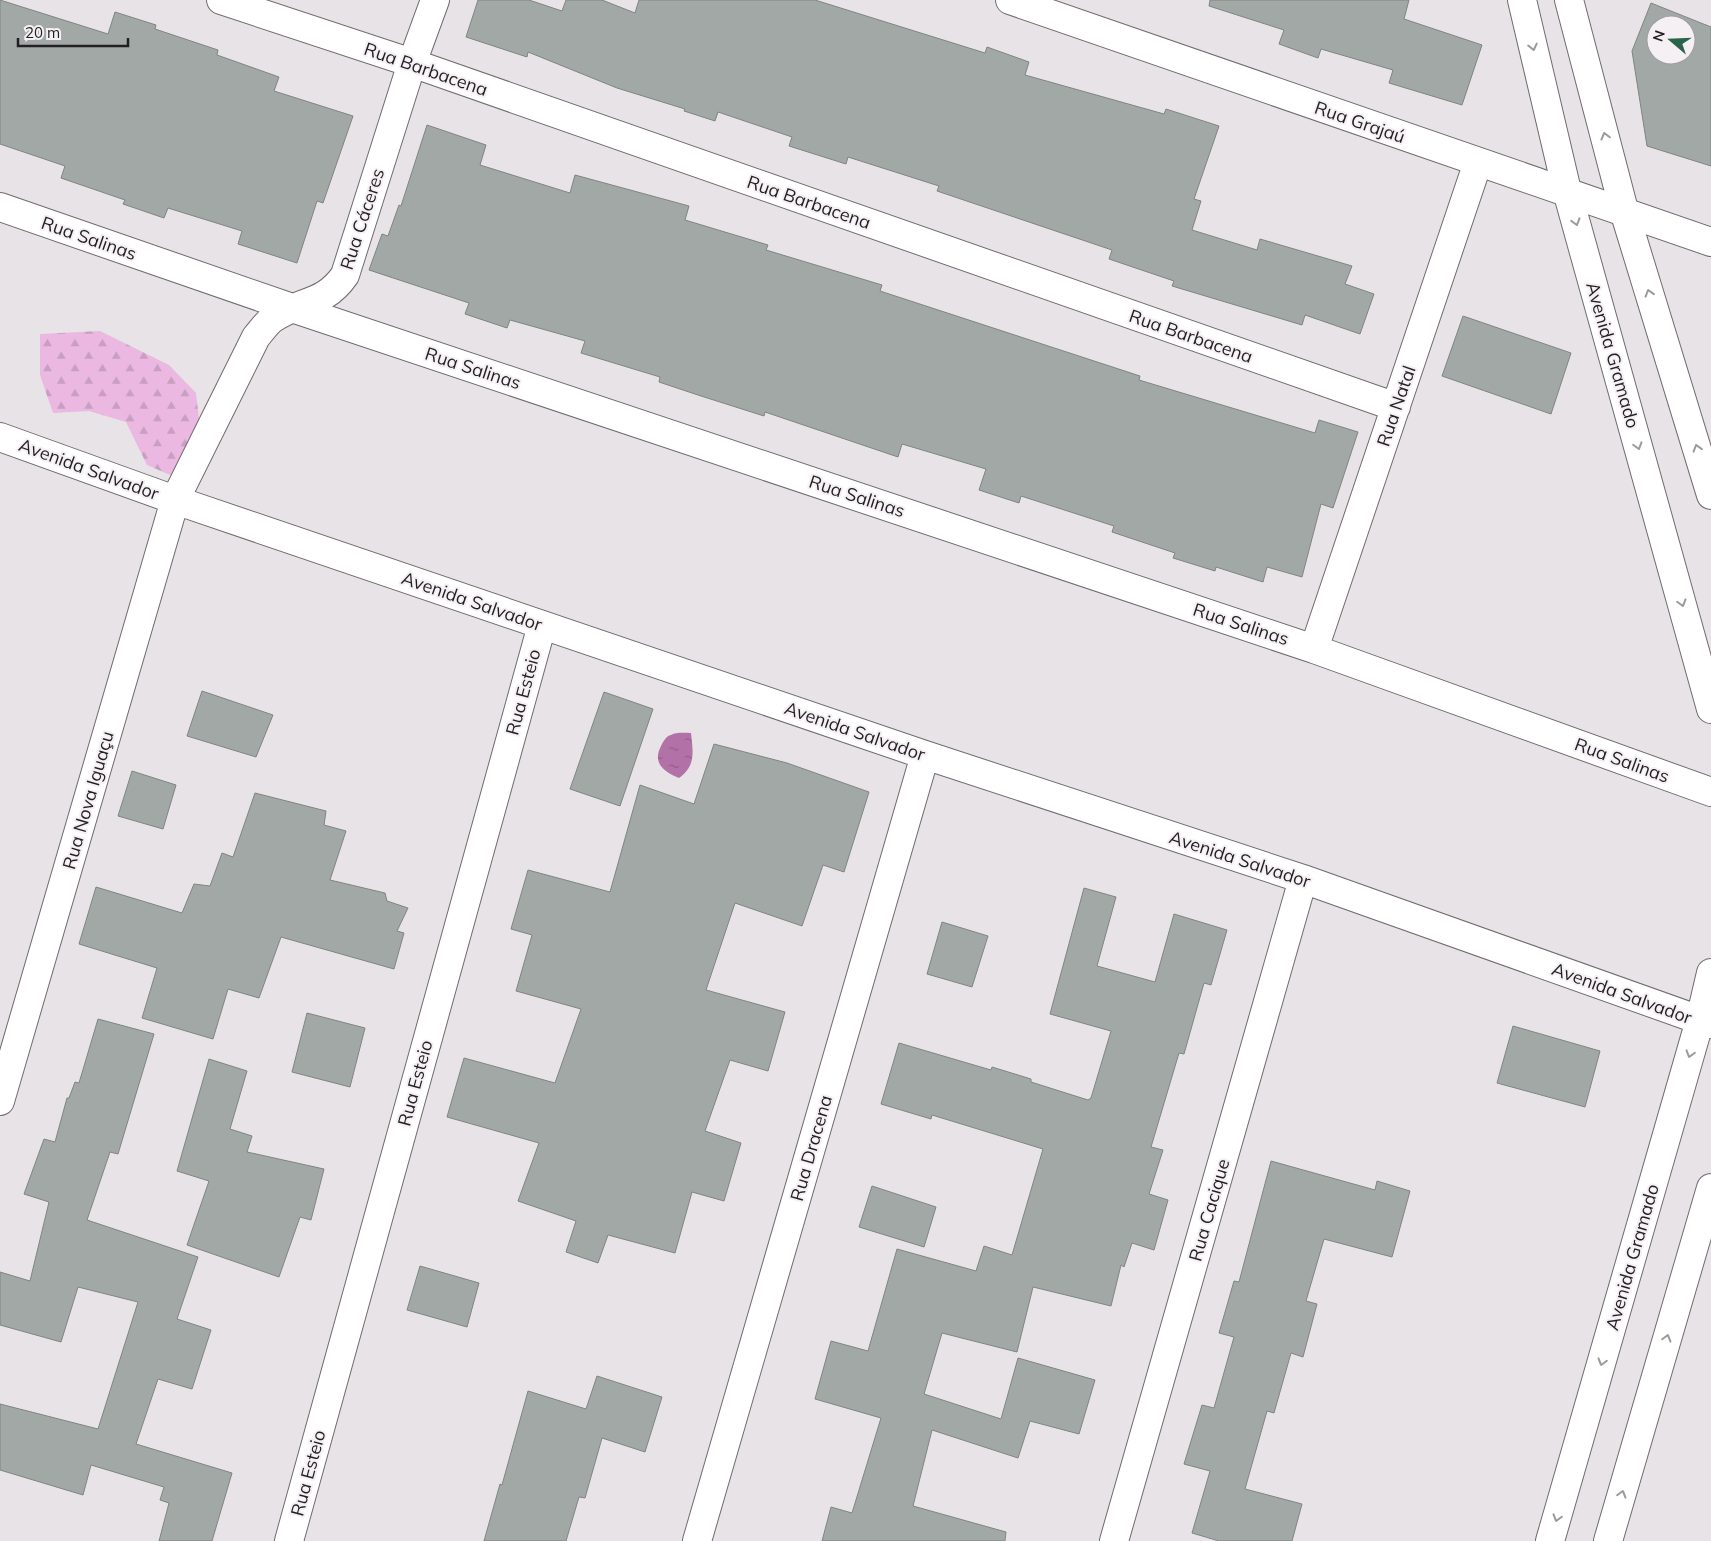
<svg xmlns="http://www.w3.org/2000/svg" width="1711" height="1541" viewBox="0 0 1711 1541" font-family="Mulish,sans-serif">
<defs>
<pattern id="forest-firs" width="22" height="20" patternUnits="userSpaceOnUse" patternTransform="scale(1.25)"><rect width="22" height="20" fill="#eab8e1"/><path d="M5 1l3.5 6h-7zM16 11l3.5 6h-7z" fill="#c89ec1"/></pattern>
<pattern id="water-ripples" width="26" height="14" patternUnits="userSpaceOnUse" patternTransform="scale(1.25)"><rect width="26" height="14" fill="#b272a8"/><path d="M2 4q2-2 4 0t4 0M15 11q2-2 4 0t4 0" fill="none" stroke="#905d88"/></pattern>
</defs>
<rect width="100%" height="100%" fill="#e8e3e7"/>
<path fill="url(#forest-firs)" d="M100,331L169,365L196,393L200,428L188,464L170,475L147,465L126,422L89,411L53,413L40,375V334Z"/>
<path fill="url(#water-ripples)" d="M691,733C693,752 696,766 679,778C664,772 652,763 661,746C663,742 666,736 671,735C676,732 685,733 691,733Z"/>
<path fill="#a2a8a5" stroke="#7f8582" fill-rule="evenodd" d="M0,0L108,34L115,12L156,25L155,29L218,50L217,55L279,77L274,91L353,116L323,203L317,201L297,263L238,244L242,231L168,208L164,218L123,204L125,200L61,178L65,166L0,144Z
M478,0H529L562,11L566,0H602L635,13L639,0H815L985,53L987,47L1029,62L1025,75L1164,114L1166,109L1219,126L1194,199L1201,201L1192,230L1257,250L1260,239L1352,266L1345,284L1374,294L1360,334L1305,315L1302,325L1172,286L1174,281L1109,259L1112,250L937,191L939,186L848,157L846,164L789,146L792,137L718,112L715,121L684,111L685,109L617,88L528,52L527,57L466,37Z
M1210,0H1409L1404,19L1482,45L1462,105L1389,83L1393,70L1321,49L1318,58L1279,44L1284,30L1209,6Z
M1651,3L1711,27V166L1647,146L1632,51ZM1656,25H1686V55H1656Z
M427,125L486,145L480,165L570,193L575,175L689,206L685,220L768,245L766,250L882,285L880,291L1140,376L1139,380L1315,433L1319,420L1358,432L1333,508L1321,504L1302,577L1267,567L1263,582L1216,567L1215,571L1173,558L1175,553L1112,532L1114,526L1021,496L1019,503L979,490L986,469L902,444L898,457L765,412L764,416L701,396L659,382L660,377L581,353L585,341L510,320L507,328L465,314L469,303L369,270L382,234L388,236L399,205L401,206Z
M1463,316L1571,353L1551,414L1442,376Z
M202,691L273,715L256,757L187,736Z
M604,692L653,709L620,806L570,789Z
M714,744L787,763L869,792L844,872L823,865L802,926L735,903L706,990L785,1012L768,1071L730,1060L705,1131L741,1143L724,1201L692,1192L675,1253L608,1235L598,1263L566,1252L576,1221L518,1201L539,1143L447,1117L464,1058L555,1083L581,1009L516,991L532,935L511,929L528,870L610,892L640,785L694,804Z
M132,771L176,785L163,829L118,816Z
M255,793L326,811L324,825L346,831L330,880L385,893L387,901L408,908L397,931L404,933L394,969L281,937L259,998L228,989L213,1039L142,1018L157,968L79,944L96,887L182,913L194,884L210,886L222,853L233,857Z
M1084,888L1116,897L1097,966L1155,982L1174,914L1227,930L1211,985L1204,983L1184,1054L1179,1053L1151,1147L1163,1150L1149,1194L1168,1200L1154,1250L1132,1243L1124,1267L1121,1265L1111,1306L1033,1287L1017,1352L942,1333L924,1394L1001,1419L1018,1358L1095,1380L1079,1434L1030,1421L1018,1458L932,1430L913,1506L1006,1532L1005,1541H822L831,1507L852,1513L881,1418L815,1399L831,1341L868,1351L897,1249L976,1271L984,1246L1012,1255L1043,1149L932,1115L931,1119L881,1104L899,1043L991,1070L992,1067L1031,1079V1082L1088,1100L1091,1098L1111,1031L1050,1014Z
M942,922L988,936L972,987L927,974Z
M307,1013L365,1028L350,1087L292,1072Z
M98,1019L154,1034L118,1154L110,1152L87,1220L198,1257L177,1319L211,1330L192,1389L158,1379L136,1444L232,1473L212,1541H159L169,1503L160,1500L164,1487L91,1465L83,1495L0,1470V1404L98,1429L138,1302L78,1287L61,1342L0,1325V1272L30,1281L49,1202L24,1194L44,1139L55,1142L67,1098H69L75,1082L79,1083Z
M1513,1026L1600,1051L1585,1107L1497,1083Z
M209,1059L247,1071L230,1129L252,1136L247,1152L324,1169L311,1220L300,1217L279,1277L187,1245L209,1181L177,1171Z
M1271,1161L1375,1190L1377,1181L1410,1191L1392,1257L1324,1239L1306,1301L1317,1304L1303,1357L1291,1353L1274,1413L1267,1411L1245,1489L1302,1504L1292,1541H1219L1192,1533L1210,1471L1184,1464L1202,1405L1214,1408L1234,1337L1219,1333L1234,1281L1239,1282Z
M872,1186L936,1207L924,1247L859,1227Z
M420,1266L479,1283L467,1327L407,1310Z
M597,1376L662,1397L645,1452L602,1438L585,1498L579,1497L566,1541H484L500,1484L502,1485L528,1391L586,1409Z"/>
<g fill="none" stroke-linecap="round" stroke-linejoin="round">
<g stroke="#706b6f" stroke-width="30">
<path id="street" d="M221,0L412,63L1396,407
M1010,0L1711,242
M0,207L295,309L1314,649L1711,792
M0,437L175,500L925,755L1303,879L1711,1024
M1314,649L1478,162
M0,1101L175,500L256,337C261,331 266,324 272,319C299,300 324,306 345,275L412,63L435,0
M289,1541L542,625
M697,1541L925,755
M1114,1541L1303,879"/>
</g>
<g stroke="#706b6f" stroke-width="30">
<path id="secondary" d="M1522,0L1567,191L1711,709
M1569,0L1625,214L1711,495
M1550,1541L1700,1020L1711,973
M1608,1541L1711,1188"/>
</g>
<use href="#street" stroke="#fff" stroke-width="28"/>
<use href="#secondary" stroke="#fff" stroke-width="28"/>
</g>
<defs><path id="oneway-chevron" d="M-2-3.5L2.5 0L-2 3.5" fill="none" stroke-width="1.6" stroke-linecap="round" stroke-linejoin="round" transform="scale(1.25)"/></defs>
<g stroke="#9b9a9b">
<use href="#oneway-chevron" transform="translate(1533 47) rotate(77)"/>
<use href="#oneway-chevron" transform="translate(1605 136) rotate(-105)"/>
<use href="#oneway-chevron" transform="translate(1576 222) rotate(74)"/>
<use href="#oneway-chevron" transform="translate(1649 293) rotate(-107)"/>
<use href="#oneway-chevron" transform="translate(1638 446) rotate(74)"/>
<use href="#oneway-chevron" transform="translate(1697 448) rotate(-107)"/>
<use href="#oneway-chevron" transform="translate(1682 603) rotate(74)"/>
<use href="#oneway-chevron" transform="translate(1690 1054) rotate(106)"/>
<use href="#oneway-chevron" transform="translate(1667 1338) rotate(-74)"/>
<use href="#oneway-chevron" transform="translate(1602 1362) rotate(106)"/>
<use href="#oneway-chevron" transform="translate(1622 1494) rotate(-74)"/>
<use href="#oneway-chevron" transform="translate(1557 1518) rotate(106)"/>
</g>
<g text-anchor="middle" dominant-baseline="central" stroke-width="4" stroke-linejoin="round" paint-order="stroke">
<g font-size="18" fill="#211f21" stroke="#f5f0f4">
<text transform="translate(426 69) rotate(19)">Rua Barbacena</text>
<text transform="translate(1360 122) rotate(19)">Rua Grajaú</text>
<text transform="translate(809 202) rotate(19)">Rua Barbacena</text>
<text transform="translate(362 219) rotate(-72)">Rua Cáceres</text>
<text transform="translate(89 238) rotate(19)">Rua Salinas</text>
<text transform="translate(1191 336) rotate(19)">Rua Barbacena</text>
<text transform="translate(1613 355) rotate(74)">Avenida Gramado</text>
<text transform="translate(473 368) rotate(18)">Rua Salinas</text>
<text transform="translate(1396 406) rotate(-71)">Rua Natal</text>
<text transform="translate(89 469) rotate(20)">Avenida Salvador</text>
<text transform="translate(857 496) rotate(18)">Rua Salinas</text>
<text transform="translate(472 601) rotate(19)">Avenida Salvador</text>
<text transform="translate(1241 624) rotate(18)">Rua Salinas</text>
<text transform="translate(523 692) rotate(-75)">Rua Esteio</text>
<text transform="translate(855 731) rotate(19)">Avenida Salvador</text>
<text transform="translate(1622 760) rotate(20)">Rua Salinas</text>
<text transform="translate(88 800) rotate(-74)">Rua Nova Iguaçu</text>
<text transform="translate(1240 859) rotate(18)">Avenida Salvador</text>
<text transform="translate(1622 993) rotate(20)">Avenida Salvador</text>
<text transform="translate(415 1083) rotate(-75)">Rua Esteio</text>
<text transform="translate(811 1148) rotate(-74)">Rua Dracena</text>
<text transform="translate(1209 1210) rotate(-74)">Rua Cacique</text>
<text transform="translate(1632 1257) rotate(-74)">Avenida Gramado</text>
<text transform="translate(308 1473) rotate(-75)">Rua Esteio</text>
</g>
</g>
<g transform="translate(1671 40) rotate(289)"><circle r="24" fill="#f5f0f4" stroke="#a09ca0"/>
<path d="M0-4L9 19L0 12L-9 19Z" fill="#2b644c"/>
<text y="-8" font-size="14" font-weight="bold" text-anchor="middle" fill="#211f21">N</text>
</g>
<path d="M18 38v8h110v-8" fill="none" stroke="#211f21" stroke-width="2.5"/>
<text x="25" y="38" font-size="15" fill="#211f21" stroke="#f5f0f4" stroke-width="4" paint-order="stroke">20 m</text>
</svg>
